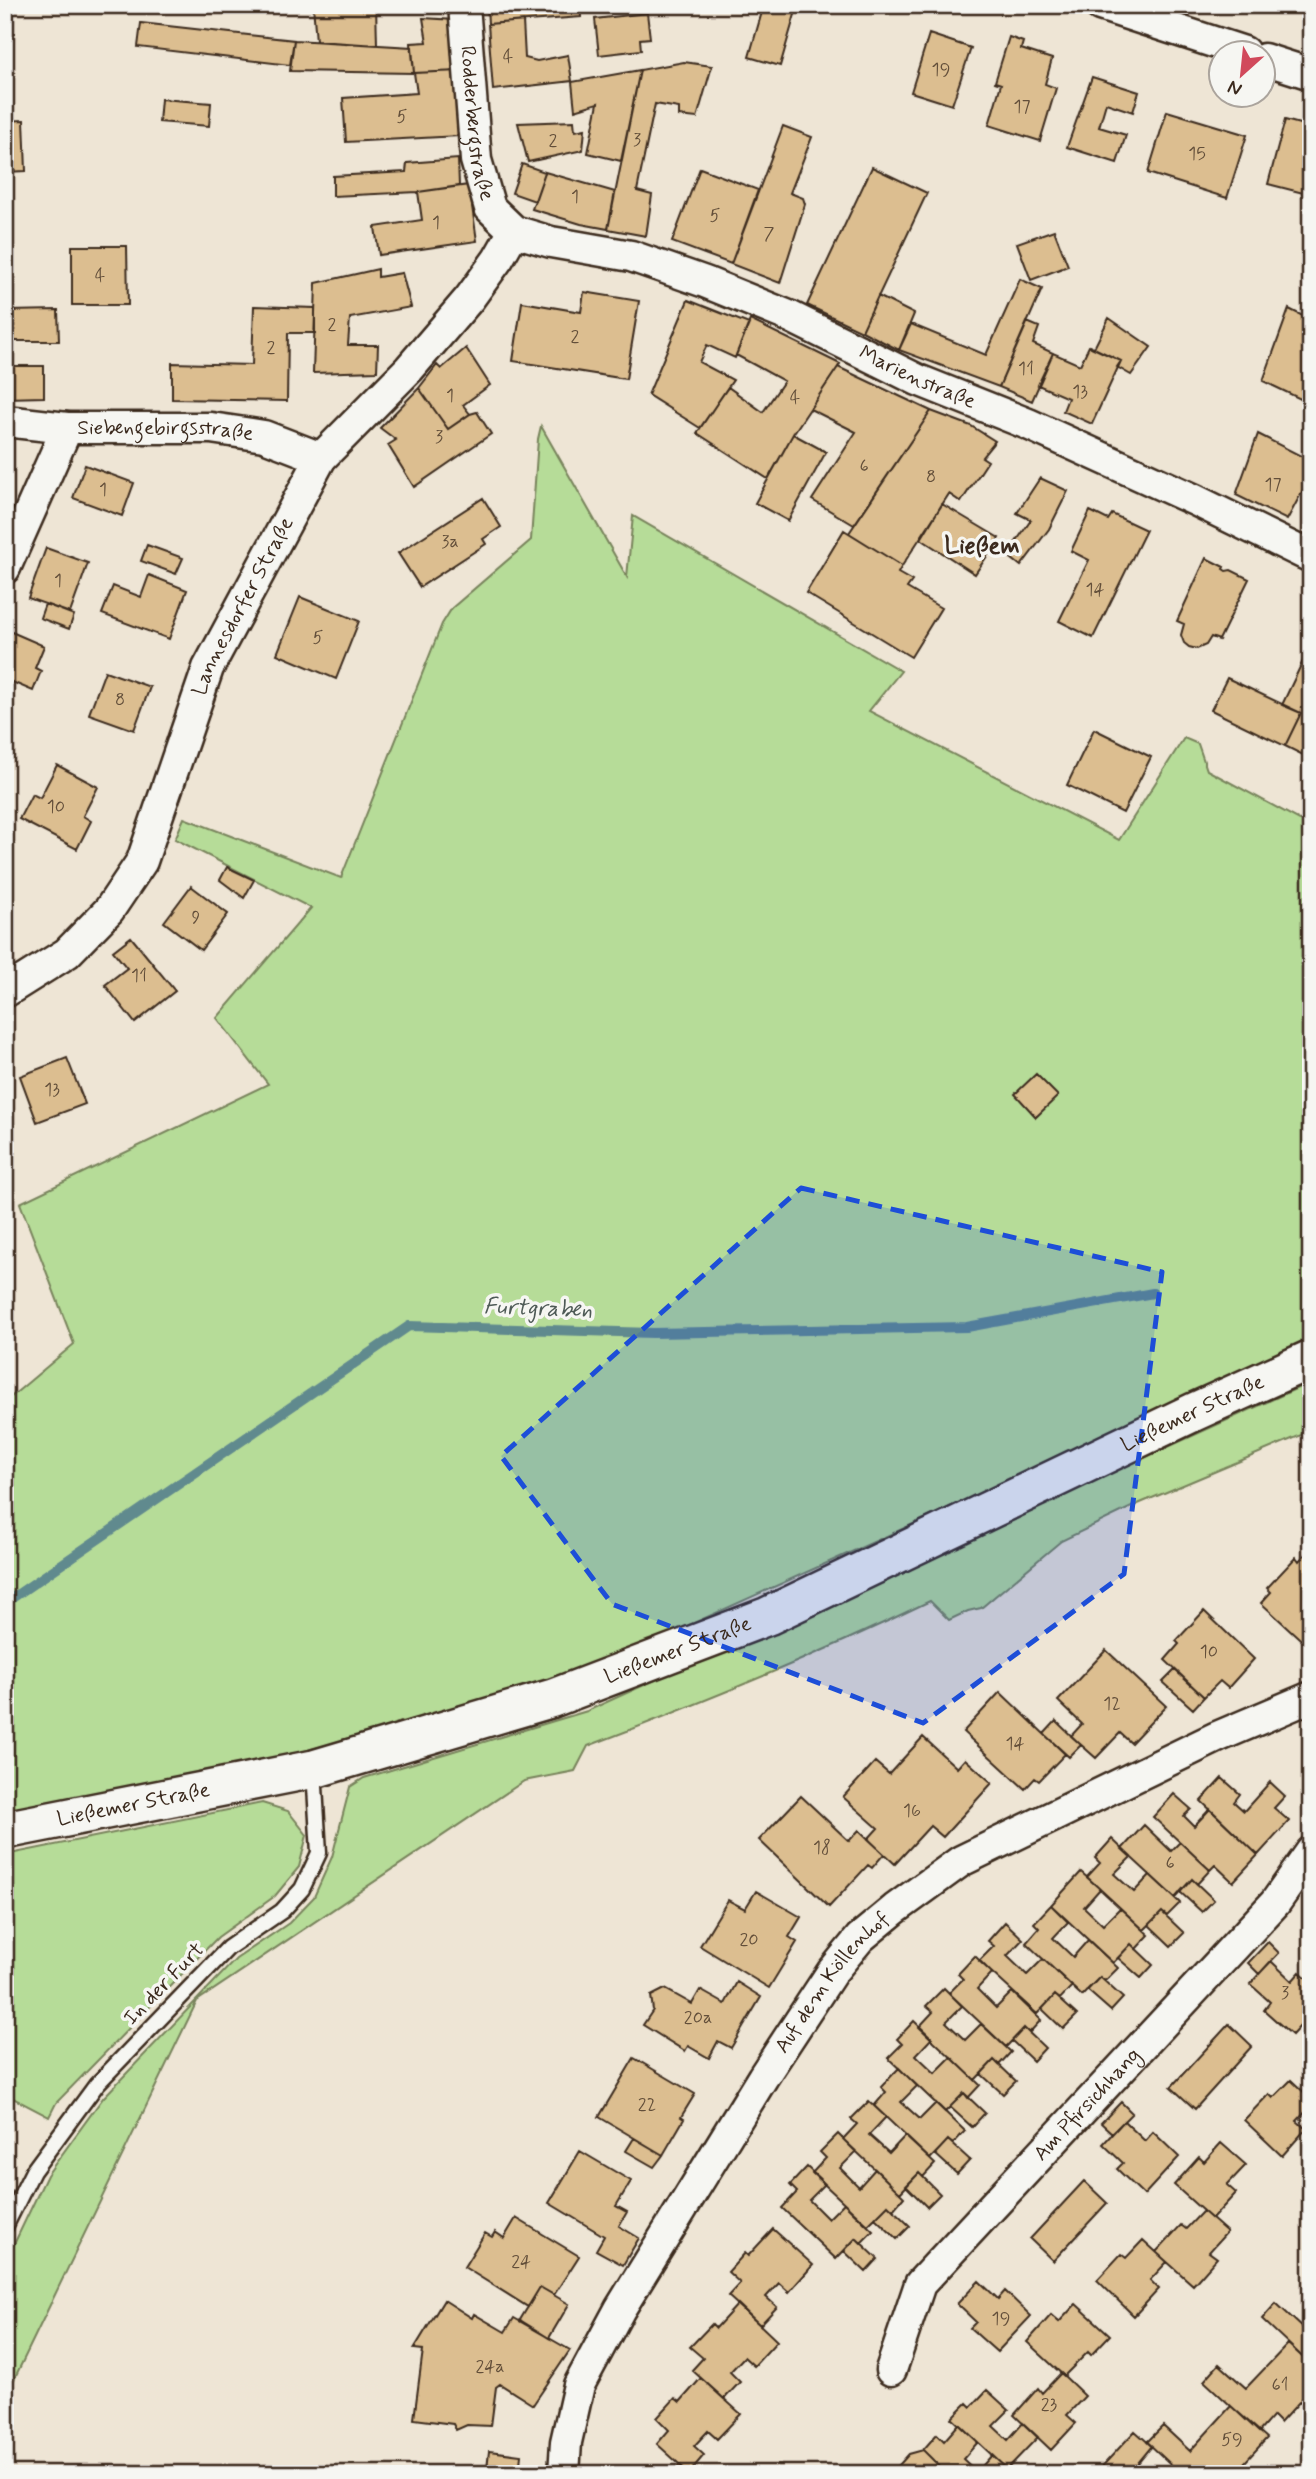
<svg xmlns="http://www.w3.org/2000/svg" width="1316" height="2479" viewBox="0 0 1316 2479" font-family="Mynerve,sans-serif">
<rect width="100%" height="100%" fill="#eee5d5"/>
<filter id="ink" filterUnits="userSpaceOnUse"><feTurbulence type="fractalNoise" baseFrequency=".0143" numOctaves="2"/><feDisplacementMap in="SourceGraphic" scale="14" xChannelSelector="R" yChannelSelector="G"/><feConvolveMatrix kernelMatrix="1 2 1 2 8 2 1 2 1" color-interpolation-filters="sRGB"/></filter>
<g filter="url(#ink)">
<path fill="#b6dc98" stroke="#78835b" stroke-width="2" d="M541,426L627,577L633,516L901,671L869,711L1119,840L1184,738L1198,744L1207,770L1311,826V1339L931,1516L665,1636L566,1673L451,1712L263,1762L5,1813V1402L74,1344L20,1203L268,1084L217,1018L311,908L175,839L184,818L341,878L442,624L452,608L531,540L538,439Z
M1311,1382V1431L1138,1504L1061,1541L981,1608L968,1611L949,1620L930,1601C818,1655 704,1702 588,1746L575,1771L524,1781L197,2001L5,2398V2263L47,2175L103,2098L236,1959L289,1923L314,1897L332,1857L350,1787L364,1778L587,1711Z
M262,1803L288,1811L307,1835L299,1867L275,1896L218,1937L56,2103L49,2117L5,2094V1855Z"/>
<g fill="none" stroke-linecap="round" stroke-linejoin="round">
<path stroke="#618a8e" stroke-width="10" d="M5,1603L409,1326L653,1333L967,1327L1153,1293"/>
</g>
<path fill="#dcbe90" stroke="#3b2a1e" stroke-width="2" d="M313,5H376L377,45L316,41Z
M487,5H580L581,17L488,24Z
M764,5H776L796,11L780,66L749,57Z
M647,13L650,38L640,39L641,50L599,55L595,19Z
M423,18L455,20L459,71L414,73L411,43L427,42Z
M523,21L525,58L537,61L568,55L572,81L493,90L488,24Z
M141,23L294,40L290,65L138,47Z
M929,34L971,48L952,105L911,92Z
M1009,37L1023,42L1021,49L1052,59L1045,84L1056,88L1040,141L989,125L1001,84L995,82Z
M294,40L412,47L414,73L290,71Z
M684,62L712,66L697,118L679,116V108L655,104L637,191L652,195L646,236L608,229L640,70Z
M640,70L621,161L588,153L598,103L575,110L572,82Z
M459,71V136L346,142L343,98L417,93L414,73Z
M1092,77L1139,92L1133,112L1106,103L1099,127L1126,135L1117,163L1067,147Z
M161,99L211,103L209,126L159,122Z
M1167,111L1247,135L1227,198L1148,173Z
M24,120L26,171L5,172V121Z
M1285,120L1311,127V195L1268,184Z
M574,121L575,131L585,129L583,150L528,162L518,123Z
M783,126L812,137L790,193L803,198L805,204L780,283L731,264Z
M458,159L459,186L418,192L333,196V176L406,172L407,163Z
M522,164L545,172L535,201L512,193Z
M872,167L927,193L862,331L807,305Z
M700,168L758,190L731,264L672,242Z
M545,172L615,192L608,229L581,224L532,209Z
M469,185L477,241L379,255L375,227L422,220L418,192Z
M1054,230L1068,266L1031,280L1017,243Z
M72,246H127L128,305H72Z
M378,269V277L402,273L411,307L350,318L348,345H378L377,371L313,373L316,283Z
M1020,279L1042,289L999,387L899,350L911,324L986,355Z
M584,292L639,301L626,379L513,361L522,302L581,312Z
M5,294L7,311L58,310L59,341H9V366H44V397L5,398Z
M878,296L914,314L899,350L862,331Z
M688,300L749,324L735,358L707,345L699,362L733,380L700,428L648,395Z
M254,306L315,308V333H288L287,401L172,399V363L252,365Z
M1289,309L1311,320V404L1263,381Z
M1109,318L1151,347L1131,375L1117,367L1121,361L1094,348Z
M750,320L840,364L793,434L768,479L697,433L728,387L763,412L784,381L736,355Z
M1027,322L1039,327L1033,344L1053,353L1032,401L999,387Z
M1089,346L1121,361L1092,424L1063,411L1068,398L1038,385L1053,353L1080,365Z
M466,348L490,385L463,405L470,414L448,429L419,388L437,365L441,369Z
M838,367L931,411L854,525L812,500L856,432L810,409Z
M419,388L448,429L470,414L477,412L491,434L414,487L388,445L396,440L380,428Z
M931,411L971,426L995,441L982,457L988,461L961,502L949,494L902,566L849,533Z
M793,434L826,452L788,521L755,503Z
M1258,434L1311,461V475L1287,520L1236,495Z
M85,465L134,483L122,516L73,498Z
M1040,478L1068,491L1049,529L1021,566L1007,555L1031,520L1017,513Z
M483,498L501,527L483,539L486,544L420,587L398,553Z
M942,504L999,538L975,574L921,539Z
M1090,511L1108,520L1112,514L1146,530L1093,638L1059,621L1089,560L1071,551Z
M844,530L902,566L898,573L912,581L907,588L941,608L911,657L806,593Z
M147,545L183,558L176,574L141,561Z
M46,548L88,563L70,613L28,598Z
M1206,558L1224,567L1223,569L1226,571L1231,570L1249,579L1219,640L1211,637L1206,645L1197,649L1189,647L1184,643L1181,635L1184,624L1177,621Z
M149,575L187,590L169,639L102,614L113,586L141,597Z
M300,597L359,621L336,679L277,654Z
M45,604L74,615L69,629L40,618Z
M7,630L44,646L35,668L41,671L33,691L5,679Z
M1311,644V759L1285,746L1301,713L1282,705Z
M105,671L150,687L134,730L89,714Z
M1227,678L1301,713L1285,746L1211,710Z
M1094,729L1151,757L1123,813L1067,785Z
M57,765L98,787L83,816L91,821L77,849L19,819L32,794L40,798Z
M227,867L254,880L244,898L220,880Z
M191,886L228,914L201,950L164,922Z
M131,937L175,991L135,1023L105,985L127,968L113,951Z
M67,1058L85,1104L37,1122L20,1076Z
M1036,1074L1058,1096L1036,1117L1015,1094Z
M1310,1549H1311V1649L1261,1603L1271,1592L1267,1588L1296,1557L1299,1561Z
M1204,1611L1254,1659L1228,1688L1220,1681L1204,1697L1165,1660L1179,1644L1176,1641Z
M1106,1650L1166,1706L1131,1743L1120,1733L1096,1758L1071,1736L1082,1724L1058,1701Z
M1175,1670L1204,1697L1193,1709L1163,1682Z
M1000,1692L1065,1754L1039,1781L1035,1778L1025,1789L963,1732Z
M1056,1721L1081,1745L1069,1757L1044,1734Z
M923,1737L957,1768L965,1759L992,1783L943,1837L930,1826L895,1864L868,1839L878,1828L843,1797L875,1762L889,1774Z
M1222,1778L1240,1794L1234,1802L1244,1811L1270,1782L1285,1796L1274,1808L1289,1821L1258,1855L1201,1801Z
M1174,1794L1191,1809L1184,1816L1194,1826L1210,1809L1258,1855L1233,1882L1215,1865L1210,1870L1153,1817Z
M801,1796L849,1841L859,1830L884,1854L872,1868L868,1865L829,1907L759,1840Z
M1144,1825L1171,1851L1180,1842L1210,1870L1197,1884L1192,1879L1175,1898L1122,1849Z
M1112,1839L1131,1857L1114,1874L1134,1892L1150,1875L1180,1903L1167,1916L1162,1912L1144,1930L1087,1877L1100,1863L1095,1858Z
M1081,1872L1100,1889L1084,1907L1103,1925L1120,1908L1149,1935L1136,1949L1131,1944L1113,1963L1051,1905Z
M1192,1879L1214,1900L1202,1912L1180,1892Z
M756,1891L801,1917L789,1937L797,1942L769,1988L700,1946L728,1900L745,1909Z
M1051,1905L1068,1922L1053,1938L1073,1957L1088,1940L1118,1968L1105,1981L1100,1977L1082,1996L1026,1943L1039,1928L1034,1923Z
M1162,1912L1184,1933L1171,1946L1149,1925Z
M1005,1922L1023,1939L1007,1956L1027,1975L1043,1959L1072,1986L1060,1999L1055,1995L1037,2014L979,1961L994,1946L988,1941Z
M1268,1942L1279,1953L1259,1974L1248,1963Z
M1131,1944L1153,1965L1141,1978L1118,1958Z
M975,1956L992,1973L977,1989L996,2008L1012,1992L1041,2020L1029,2033L1024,2028L1006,2047L949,1993L963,1979L958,1974Z
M1271,1961L1292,1981L1300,1972L1311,1982V2014L1292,2035L1264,2010L1270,2002L1250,1984Z
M1100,1977L1123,1998L1111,2011L1087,1990Z
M737,1982L761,1997L731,2048L718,2041L709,2058L688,2046L685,2051L643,2025L653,2010L651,1996L665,1989L692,2004L700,1990L725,2004Z
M944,1988L962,2006L946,2022L965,2040L981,2024L1011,2052L999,2065L994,2060L975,2080L919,2027L933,2012L926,2006Z
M1055,1995L1077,2015L1063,2029L1042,2009Z
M914,2021L932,2038L916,2055L935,2073L951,2057L980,2085L968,2098L964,2093L945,2112L888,2058L902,2044L897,2039Z
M1229,2024L1252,2046L1195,2109L1171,2087Z
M1024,2028L1045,2048L1033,2061L1012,2041Z
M634,2058L695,2094L681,2117L684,2119L663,2155L599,2117Z
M994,2060L1016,2081L1003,2094L981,2074Z
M899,2068L917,2086L901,2102L920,2119L936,2103L965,2131L953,2144L948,2140L930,2159L874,2106L886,2092L881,2087Z
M1291,2080L1311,2099V2106L1297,2121L1306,2129L1282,2156L1244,2120L1269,2094L1273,2098Z
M964,2093L985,2113L972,2127L950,2107Z
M869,2101L886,2117L869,2135L889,2153L905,2136L935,2164L923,2177L919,2173L900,2193L843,2139L857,2124L851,2119Z
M1121,2102L1132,2113L1112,2133L1101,2123Z
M1124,2121L1145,2141L1153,2132L1179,2157L1144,2195L1117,2169L1123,2163L1103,2144Z
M838,2134L856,2152L840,2168L859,2187L875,2169L904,2197L893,2210L888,2205L868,2225L812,2173L826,2158L820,2152Z
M634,2138L663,2155L654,2167L626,2151Z
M948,2140L970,2160L957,2174L935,2154Z
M1221,2143L1246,2165L1227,2185L1236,2193L1212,2219L1174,2185L1199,2157L1204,2162Z
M580,2151L631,2181L616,2206L627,2212L619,2226L639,2238L623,2265L596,2250L604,2236L549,2203Z
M807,2167L825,2184L809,2200L828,2219L844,2203L873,2231L861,2243L856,2238L836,2259L782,2208L797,2192L790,2185Z
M919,2173L940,2194L927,2207L906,2186Z
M1084,2181L1107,2203L1053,2261L1030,2239Z
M888,2205L910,2226L897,2239L875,2218Z
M1203,2211L1227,2232L1209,2252L1217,2258L1193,2285L1156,2252L1181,2225L1186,2229Z
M516,2218L579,2256L554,2295L540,2287L528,2307L464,2267L485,2233L492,2237L495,2232L504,2238Z
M773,2229L813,2265L789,2292L779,2283L766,2297L777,2307L760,2325L728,2296L740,2283L728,2272L745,2253L748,2256Z
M856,2238L878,2259L866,2272L844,2251Z
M1143,2240L1167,2262L1150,2280L1159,2289L1134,2316L1097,2280L1121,2254L1126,2258Z
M979,2281L998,2299L1005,2291L1031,2316L997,2352L970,2328L976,2322L957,2304Z
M540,2287L569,2304L549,2338L520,2320Z
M444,2300L472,2318L474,2314L505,2332L514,2318L570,2350L533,2405L500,2384L496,2387L491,2426L467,2425L456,2430L453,2424L414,2419L423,2350L414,2349Z
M1276,2303L1304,2329L1311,2321V2365L1262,2319Z
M738,2304L777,2341L754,2366L744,2357L730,2372L740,2382L724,2399L692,2370L703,2358L690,2347L712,2324L716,2328Z
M1076,2304L1110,2335L1091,2355L1088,2352L1064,2376L1027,2342L1051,2315L1059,2322Z
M1288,2344L1311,2365V2389L1280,2423L1273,2416L1259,2432L1204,2381L1219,2364L1246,2388Z
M1061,2373L1085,2396L1067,2415L1076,2423L1051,2450L1014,2415L1038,2388L1042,2393Z
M701,2378L741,2414L717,2439L708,2431L694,2446L704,2455L689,2473L657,2444L669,2430L657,2418L675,2398L680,2402Z
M987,2390L1009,2410L993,2426L1008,2440L1023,2423L1038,2437L1007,2469L952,2418L967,2403L971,2407Z
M1231,2406L1267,2438L1234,2474H1181L1147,2442L1163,2426L1190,2451Z
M959,2424L978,2442L963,2459L977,2472L992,2455L1007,2469L1003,2474H947L923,2450L937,2434L944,2441Z
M1135,2431L1152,2446L1129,2474H1095Z
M923,2450L947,2474H891L909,2454Z
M489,2451L521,2455L519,2473L487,2469Z
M679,2465L689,2473L690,2474H671Z"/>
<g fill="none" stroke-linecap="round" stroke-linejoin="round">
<g stroke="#3b2a1e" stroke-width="19">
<path id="service" d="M5,2227L33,2171L97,2084L228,1948L282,1911L302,1889L319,1853L314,1770"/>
</g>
<g stroke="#3b2a1e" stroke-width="35">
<g id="minor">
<path id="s1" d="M464,5L476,160L490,208L514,231L551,242L631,256L705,282L791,317L918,380L1028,424L1195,500L1311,557"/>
<path d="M1100,5L1244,52"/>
<path d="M1264,59L1311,74"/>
<path id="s2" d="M5,421L67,428H211L264,436L321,458"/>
<path d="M5,568L67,428"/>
<path id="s3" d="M5,992L67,953L109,910L142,861L208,668L321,458L409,369L469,299L498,259L514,231"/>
<path id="s4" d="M891,2370L920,2284L1275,1903L1311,1852"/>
<path id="s5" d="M564,2474L566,2442L579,2385L620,2309L763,2077L832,1972L860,1938L895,1909L961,1861L1217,1737L1311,1697"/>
</g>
</g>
<g stroke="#3b2a1e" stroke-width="42">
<g id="tertiary">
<path id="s6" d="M5,1830L314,1769L553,1698L768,1616L1194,1412L1311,1359"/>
</g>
</g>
<use href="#service" stroke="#f6f6f2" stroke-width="14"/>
<use href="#minor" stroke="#f6f6f2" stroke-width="30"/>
<use href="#tertiary" stroke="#f6f6f2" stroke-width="37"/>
</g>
</g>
<path fill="#1d4ed8" fill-opacity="0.2" stroke="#1d4ed8" stroke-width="5" stroke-dasharray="14 9" stroke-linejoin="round" d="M801,1188L1162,1272L1124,1574L923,1723L612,1604L501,1456Z"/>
<g text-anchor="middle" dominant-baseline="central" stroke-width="7" stroke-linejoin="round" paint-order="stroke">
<g font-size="18" fill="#634f3a">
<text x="508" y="57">4</text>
<text x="941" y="70">19</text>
<text x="1022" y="107">17</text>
<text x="402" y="117">5</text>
<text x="637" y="140">3</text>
<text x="553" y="141">2</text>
<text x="1197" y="154">15</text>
<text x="575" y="197">1</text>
<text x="715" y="216">5</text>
<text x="436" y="223">1</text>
<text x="769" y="234">7</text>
<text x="100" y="276">4</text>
<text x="332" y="325">2</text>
<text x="575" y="337">2</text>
<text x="271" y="348">2</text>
<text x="1026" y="369">11</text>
<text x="1080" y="392">13</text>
<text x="450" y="396">1</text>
<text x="795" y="398">4</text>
<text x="439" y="437">3</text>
<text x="864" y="466">6</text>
<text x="931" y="477">8</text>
<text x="1273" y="485">17</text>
<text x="103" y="490">1</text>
<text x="450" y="542">3a</text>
<text x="58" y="581">1</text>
<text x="1095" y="590">14</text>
<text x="318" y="638">5</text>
<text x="120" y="700">8</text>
<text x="56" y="807">10</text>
<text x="196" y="918">9</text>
<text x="139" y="976">11</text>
<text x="52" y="1090">13</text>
<text x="1209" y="1652">10</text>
<text x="1112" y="1704">12</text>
<text x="1015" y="1744">14</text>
<text x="912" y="1811">16</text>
<text x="822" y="1848">18</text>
<text x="1170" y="1863">6</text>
<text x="749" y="1940">20</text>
<text x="1285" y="1993">3</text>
<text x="698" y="2018">20a</text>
<text x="647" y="2105">22</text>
<text x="521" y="2262">24</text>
<text x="1001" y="2319">19</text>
<text x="490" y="2367">24a</text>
<text x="1280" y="2385">61</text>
<text x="1049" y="2405">23</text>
<text x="1232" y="2440">59</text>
</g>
<g font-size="21" fill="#3b2a1e" stroke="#f6f6f2">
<text stroke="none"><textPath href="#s1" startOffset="119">Rodderbergstraße</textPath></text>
<text stroke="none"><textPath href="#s1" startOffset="670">Marienstraße</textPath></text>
<text stroke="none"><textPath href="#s2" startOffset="161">Siebengebirgsstraße</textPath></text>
<text stroke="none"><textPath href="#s3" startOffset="467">Lannesdorfer Straße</textPath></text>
<text stroke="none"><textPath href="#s6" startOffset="1265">Ließemer Straße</textPath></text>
<text stroke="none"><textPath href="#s6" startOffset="698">Ließemer Straße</textPath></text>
<text stroke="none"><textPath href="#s6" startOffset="131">Ließemer Straße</textPath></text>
<text transform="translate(164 1984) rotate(-46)">In der Furt</text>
<text stroke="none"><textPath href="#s5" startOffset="567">Auf dem Köllenhof</textPath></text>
<text stroke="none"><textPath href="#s4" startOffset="336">Am Pfirsichhang</textPath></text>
</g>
<g font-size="23" font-style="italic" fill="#4e5a56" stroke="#f6f6f2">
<text transform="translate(538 1309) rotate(2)">Furtgraben</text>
</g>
<g font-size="24" font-weight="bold" fill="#3b2a1e" stroke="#f6f6f2">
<text x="982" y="546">Ließem</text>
</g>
</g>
<rect width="1316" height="2479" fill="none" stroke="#f6f6f2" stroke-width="28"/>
<rect x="14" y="14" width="1288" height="2451" fill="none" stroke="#3b2a1e" stroke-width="2.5" filter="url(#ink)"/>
<g transform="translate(1242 74) rotate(207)"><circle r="33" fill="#f6f6f2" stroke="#aba49d" stroke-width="2"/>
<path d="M0-5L12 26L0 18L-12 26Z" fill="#d1495b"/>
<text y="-10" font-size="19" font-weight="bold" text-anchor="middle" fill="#3b2a1e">N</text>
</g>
</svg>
